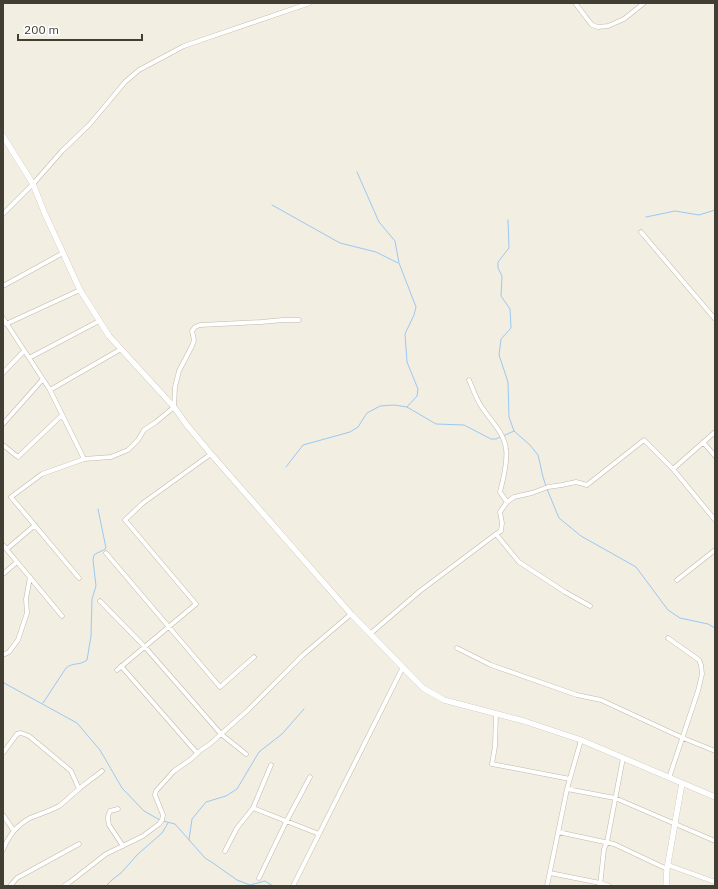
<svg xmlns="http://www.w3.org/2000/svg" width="718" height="889" viewBox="0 0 718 889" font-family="'IBM Plex Sans',sans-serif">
<rect width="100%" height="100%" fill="#f2eee2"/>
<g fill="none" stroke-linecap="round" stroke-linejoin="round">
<path stroke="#9bc8f2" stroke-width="1" d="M357,172L379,222L395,241L399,263L416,307L414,315L405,334L407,362L418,389L417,396L407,407
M272,205L340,243L376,252L398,263
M646,217L675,211L699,215L715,210
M508,220L509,248L498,262V268L502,276L501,296L510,309L511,328L501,339L499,355L508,382L509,417L514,431L530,445L538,455L543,477L546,486
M503,436L514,431
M286,467L303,445L350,432L358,427L367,413L380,406L394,405L407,407L436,424L464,425L491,439H496L500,437
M547,489L559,518L581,536L636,567L668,610L680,618L708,624L715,628
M3,681L4,683L77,723L100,750L122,788L144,811L160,820
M43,703L66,668C73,662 79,666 87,660L91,636L92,599L96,586L93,560L94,555C98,552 103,551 106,548L98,509
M163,821L175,824L205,858L213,863L237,880L250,885L265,881L273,886
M189,840L192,819L206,802L226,796L237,789L259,752L282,734L304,709
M106,886L113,879L121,873L138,854L162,833L168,823"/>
<g stroke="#c0b9a8" stroke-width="5">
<path id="minor" d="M575,3L592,25L598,27L608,26L624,19L644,3
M3,214L33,184L62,151L90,124L125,82L139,70L184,46L310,3
M641,232L715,319
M3,286L63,253
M3,318L50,390L84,459
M6,324L80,290
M29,358L99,321
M3,373L24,351
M469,380C473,389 476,398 481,406C490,420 504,432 506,449C508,462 503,480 500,492L507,502L500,512L502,523L501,531L496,534
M50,390L121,349
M3,424L43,379
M703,442L715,456
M3,445L18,457L62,415
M673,469L715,432
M507,502L514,497L532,493L548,487L562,485L576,482L587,485L644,440L673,469L715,520
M3,545L62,616
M7,549L35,525
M106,553L220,687L254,657
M3,574L17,562
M79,578L11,497L42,474L84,459L111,457L128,450L138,440L144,430L156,422L174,407L175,387L179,371L192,346L194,340L192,331L195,327L200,325L261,322L283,320H299
M677,580L715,550
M100,601L145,647L221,734L246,754
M370,634L420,591L496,534L519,562L565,592L590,606
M668,638L699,660L701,665L702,674L698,691L669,778
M457,648L491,665L577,695L601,700L683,738L715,751
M3,655L9,652L18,640L27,613L26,599L30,577
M121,666L197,753
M117,670L196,604L125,520L143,503L211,454
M496,714L495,746L492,764L570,779
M3,753L17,734L21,733L29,736L71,771L79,789
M567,789L615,798L715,841
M253,808L319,834
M118,809L110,811C107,816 108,820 109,825L123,846
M3,815L14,831
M558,832L614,844L667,869
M3,850C8,837 17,825 30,818C40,814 50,811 59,806C65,802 71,795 78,790C85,783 94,778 102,771
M225,851L237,828L253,808L271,765
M668,865L715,882
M550,873L600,883L609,886
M259,878L286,822L310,777
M10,886L17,878L79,844
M64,886L70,882L106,854L143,836L159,824L162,820L163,815L155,795L156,791L174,771L190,760L201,750L210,744L221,734L247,711L303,655L351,614
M293,886L403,667
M547,886L567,789L581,740
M600,886L604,849L607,842L623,758"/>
</g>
<g stroke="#c0b9a8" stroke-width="6">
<path id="tertiary" d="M3,136L33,184L45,214L80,290L109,336L121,349L174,407L186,424L211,454L351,614L423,688L444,700L524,721L581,740L715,797
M666,886L667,869L682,783"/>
</g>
<use href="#minor" stroke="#fff" stroke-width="4"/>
<use href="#tertiary" stroke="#fff" stroke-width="5.5"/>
</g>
<rect width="718" height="889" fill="none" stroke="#433e33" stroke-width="8"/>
<path d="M18 34v6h124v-6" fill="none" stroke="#433e33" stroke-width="2"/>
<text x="24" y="34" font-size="12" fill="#433e33" stroke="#ffffff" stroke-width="3" paint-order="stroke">200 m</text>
</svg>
